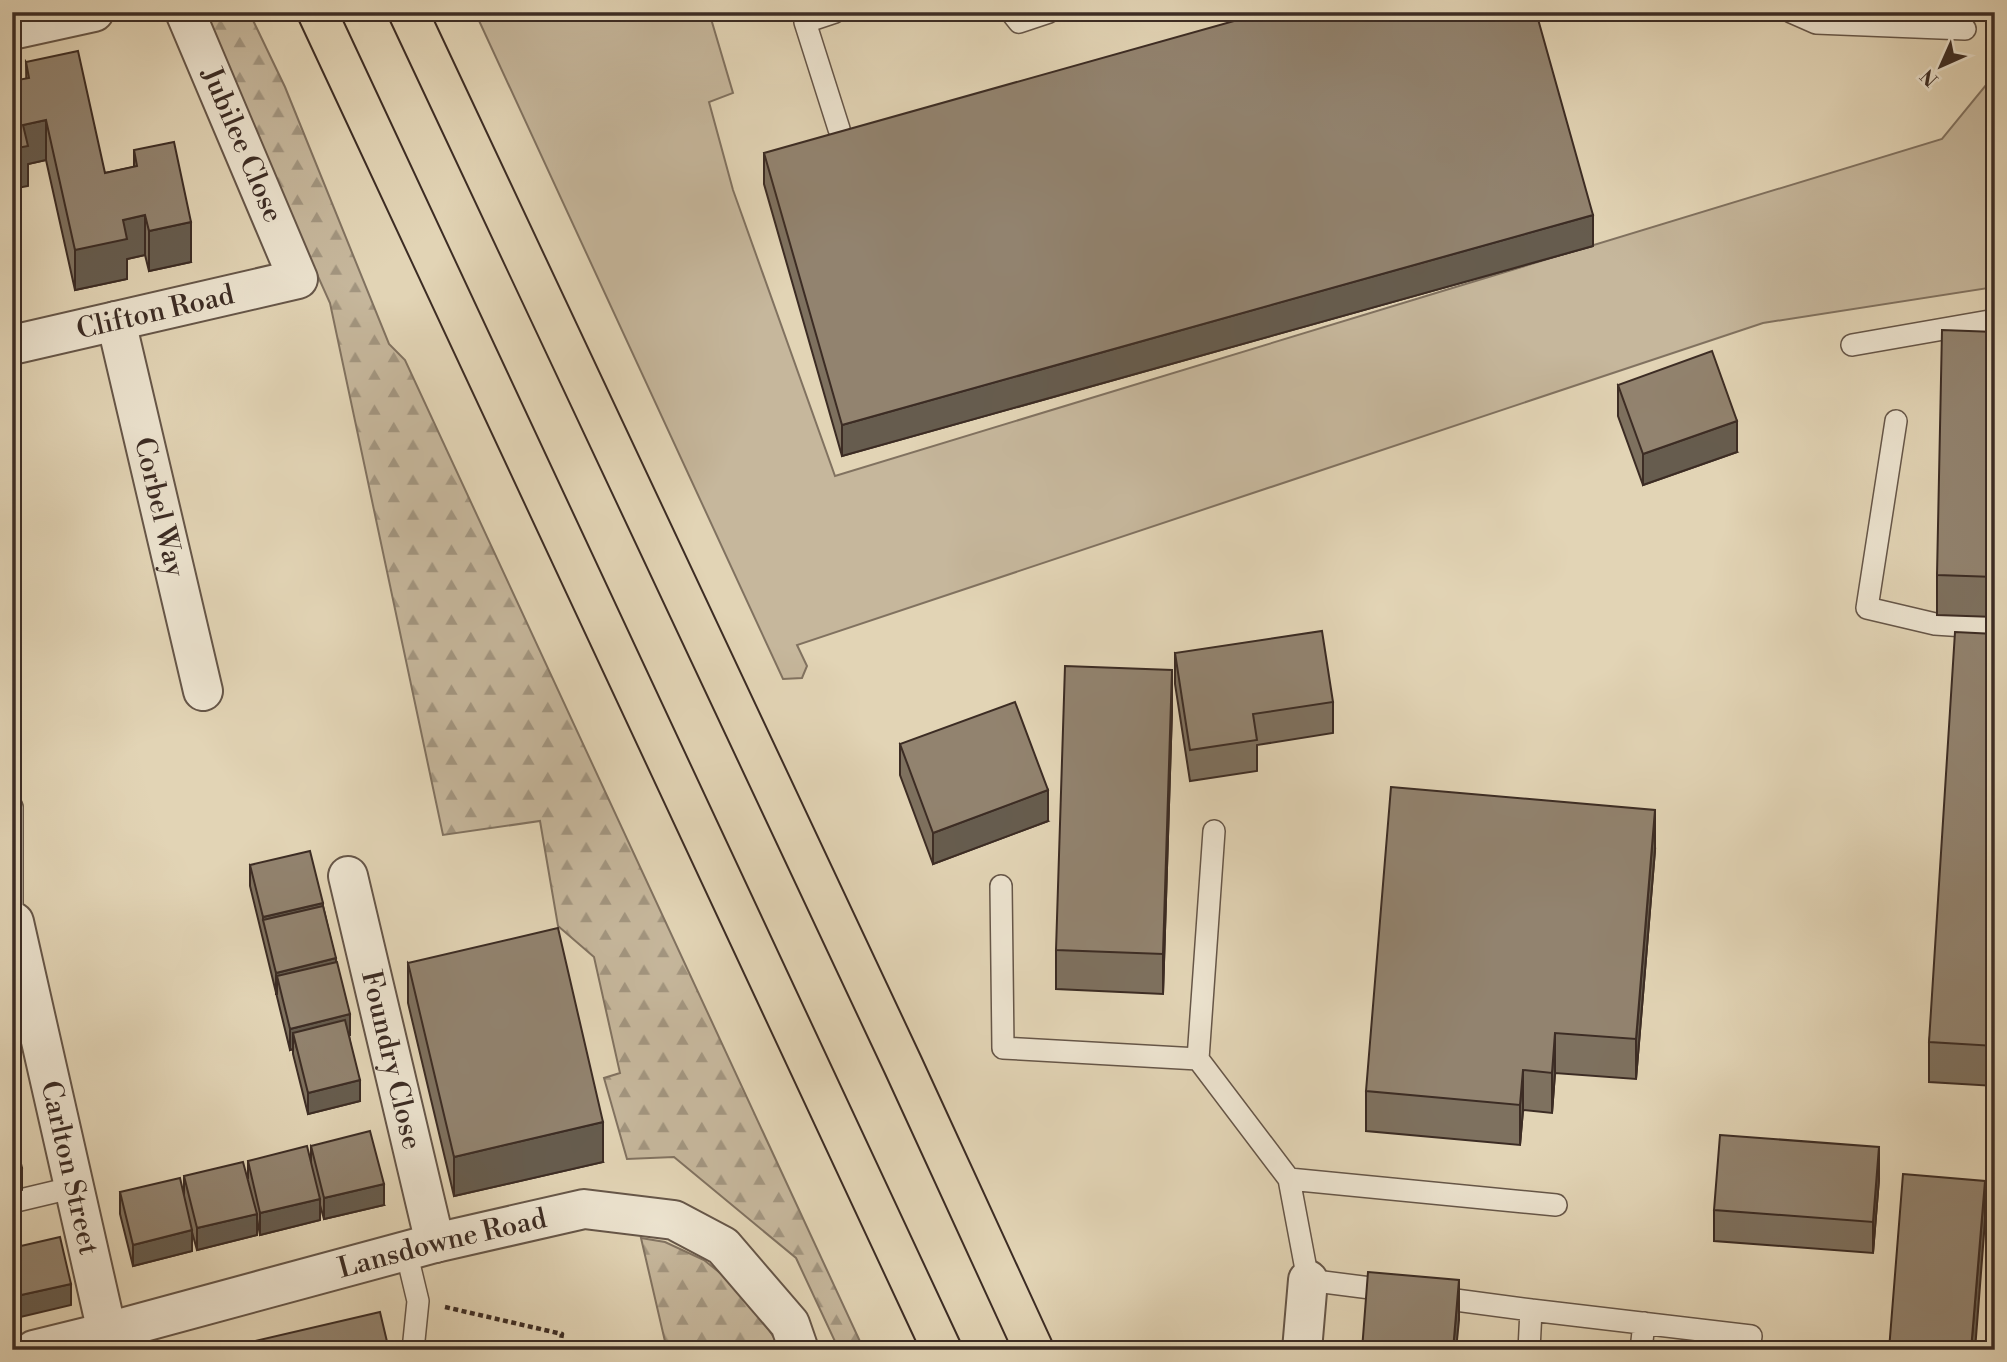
<svg xmlns="http://www.w3.org/2000/svg" width="2007" height="1362" viewBox="0 0 2007 1362" font-family="'Libre Bodoni',serif">
<defs>
<pattern id="forest-firs" width="22" height="20" patternUnits="userSpaceOnUse" patternTransform="scale(1.75)"><rect width="22" height="20" fill="#c6b79c"/><path d="M5 1l3.5 6h-7zM16 11l3.5 6h-7z" fill="#a2957f"/></pattern>
</defs>
<rect width="100%" height="100%" fill="#e2d4b5"/>
<filter id="stains"><feTurbulence type="fractalNoise" baseFrequency=".00286" numOctaves="4"/><feColorMatrix values="0 0 0 0 .2 0 0 0 0 .09 0 0 0 0 .02 0 0 0 .5 -.17"/></filter>
<radialGradient id="worn" r=".72"><stop offset=".6" stop-color="#630" stop-opacity="0"/><stop offset="1" stop-color="#630" stop-opacity=".3"/></radialGradient>
<path fill="#c6b79c" stroke="#817260" stroke-width="2" d="M475,12H709L733,93L709,102L733,190L835,476L1942,139L1995,74V287L1763,323L797,645L807,666L802,678L783,679Z"/>
<path fill="url(#forest-firs)" stroke="#817260" stroke-width="2" d="M199,12H249L285,87L389,344L405,360L864,1350H839L796,1258L674,1157L627,1159L604,1078L620,1073L594,957L558,926L540,821L443,835L330,303Z
M641,1238L665,1242L704,1260L745,1293L782,1350H667Z"/>
<g fill="none" stroke-linecap="round" stroke-linejoin="round">
<g stroke="#665648" stroke-width="24">
<path id="lane" d="M835,12L805,22L839,129
M1011,12L1019,22L1049,12
M1791,12L1816,23L1965,29
M1852,345L1995,320
M1896,421L1867,608L1935,624L1995,628
M12,807V922
M1214,831L1198,1059L1289,1179L1308,1280L1394,1291
M1001,886L1003,1048L1198,1059
M1289,1179L1556,1205
M12,1202L75,1187
M406,1251L418,1301L413,1350
M1433,1297L1531,1310L1529,1350
M1531,1310L1751,1336L1749,1350
M1641,1350L1644,1323"/>
</g>
<g stroke="#665648" stroke-width="42">
<g id="street">
<path d="M12,30L94,12"/>
<path id="s1" d="M116,321L203,691"/>
<path id="s2" d="M12,345L298,279L185,12"/>
<path id="s3" d="M348,876L435,1243"/>
<path id="s4" d="M14,922L107,1332"/>
<path id="s5" d="M34,1350L107,1332L435,1243L584,1209L674,1220L723,1246L790,1324L799,1350"/>
<path d="M1302,1350L1308,1280"/>
</g>
</g>
<g stroke="#3c2c24" stroke-width="42">
<path id="highway" d="M317,12L942,1350
M408,12L903,1065L1034,1350"/>
</g>
<path stroke="#3c2c24" stroke-width="4.5" stroke-dasharray="5 3.5" stroke-linecap="butt" d="M445,1307L562,1334L559,1350"/>
<use href="#lane" stroke="#ece3cf" stroke-width="21"/>
<use href="#street" stroke="#ece3cf" stroke-width="38"/>
<use href="#highway" stroke="#e2d4b5" stroke-width="38"/>
</g>
<path fill="#7e715f" stroke="#3c2c24" stroke-width="2" d="M26,62L105,173L134,167V150L191,262L149,271L145,255L127,259V279L75,290L46,160L28,164V186Z
M764,153L1593,246L842,456L764,184Z
M1995,332V617L1937,615V575Z
M1618,385L1737,452L1643,485L1618,416Z
M1995,634V1086L1929,1082V1042Z
M1175,653L1333,702V733L1257,745V771L1190,781L1175,684Z
M1172,710L1163,994L1056,989V950Z
M900,744L1048,821L933,864L900,775Z
M1655,850L1636,1079L1555,1073L1552,1113L1523,1110L1520,1145L1366,1131V1091Z
M250,865L323,906L336,962L350,1035L349,1036L360,1101L308,1114L293,1054V1049L290,1050L250,886Z
M408,963L603,1162L454,1196L408,1003Z
M311,1146L384,1205L324,1219L320,1205V1220L260,1235L257,1219V1235L197,1250L192,1232V1251L133,1266L120,1214V1192L184,1196V1176L248,1178V1161L311,1162Z
M1879,1179L1873,1253L1714,1241V1210Z"/>
<path fill="#665c4e" stroke="#3c2c24" stroke-width="2" d="M46,120V160L28,164V186L12,189V149L23,125Z
M145,215V255L127,259V279L75,290V250L123,220Z
M1593,215V246L842,456V425Z
M191,222V262L149,271V231Z
M1737,421V452L1643,485V454Z
M1172,670V710L1163,994V954Z
M1048,790V821L933,864V833Z
M1655,810V850L1636,1079V1039Z
M323,903V924L263,920V917Z
M336,958V979L277,976V994H276V973Z
M350,1014V1035L297,1049L293,1033V1049L290,1050V1029Z
M1555,1033V1073L1552,1113V1073Z
M1523,1070V1110L1520,1145V1105Z
M360,1080V1101L308,1114V1093Z
M603,1122V1162L454,1196V1157Z
M1879,1147V1179L1873,1253V1222Z
M22,1168V1190L12,1192V1171Z
M1985,1181V1221L1975,1350H1971Z
M384,1184V1205L324,1219V1198Z
M320,1199V1220L260,1235V1213Z
M257,1214V1235L197,1250V1228Z
M192,1230V1251L133,1266V1245Z
M1459,1280V1320L1456,1350H1453Z
M71,1284V1305L12,1319V1297Z"/>
<path fill="#92836f" stroke="#3c2c24" stroke-width="2" d="M1266,12H1536L1593,215L842,425L764,153Z
M78,51L105,173L137,166L134,150L174,142L191,222L149,231L145,215L123,220L127,239L75,250L46,120L23,125L28,146L12,149V81L29,78L26,62Z
M1942,330L1995,332V577L1937,575Z
M1712,351L1737,421L1643,454L1618,385Z
M1322,631L1333,702L1253,714L1257,740L1190,750L1175,653Z
M1955,632L1995,634V1046L1929,1042Z
M1065,666L1172,670L1163,954L1056,950Z
M1015,702L1048,790L933,833L900,744Z
M1391,787L1655,810L1636,1039L1555,1033L1552,1073L1523,1070L1520,1105L1366,1091Z
M310,851L323,903L263,917L250,865Z
M323,906L336,958L276,973L263,920Z
M558,928L603,1122L454,1157L408,963Z
M337,962L350,1014L290,1029L277,976Z
M345,1020L360,1080L308,1093L293,1033Z
M12,1124L22,1168L12,1171Z
M370,1131L384,1184L324,1198L311,1146Z
M1720,1135L1879,1147L1873,1222L1714,1210Z
M307,1146L320,1199L260,1213L248,1161Z
M243,1162L257,1214L197,1228L184,1176Z
M1903,1174L1985,1181L1971,1350H1889Z
M180,1178L192,1230L133,1245L120,1192Z
M60,1237L71,1284L12,1297V1248Z
M1368,1272L1459,1280L1453,1350H1362Z
M380,1312L389,1350H216Z"/>
<g text-anchor="middle" dominant-baseline="central" stroke-width="5" stroke-linejoin="round" paint-order="stroke">
<g font-size="28" fill="#3c2c24" stroke="#ece3cf">
<text transform="translate(242 145) rotate(67)">Jubilee Close</text>
<text stroke="none"><textPath href="#s2" startOffset="147">Clifton Road</textPath></text>
<text stroke="none"><textPath href="#s1" startOffset="191">Corbel Way</textPath></text>
<text stroke="none"><textPath href="#s3" startOffset="189">Foundry Close</textPath></text>
<text stroke="none"><textPath href="#s4" startOffset="252">Carlton Street</textPath></text>
<text stroke="none"><textPath href="#s5" startOffset="422">Lansdowne Road</textPath></text>
</g>
</g>
<rect width="2007" height="1362" fill="none" stroke="#e2d4b5" stroke-width="42"/>
<rect x="14" y="14" width="1979" height="1334" fill="none" stroke="#3c2c24" stroke-width="3.5"/>
<rect x="21" y="21" width="1965" height="1320" fill="none" stroke="#3c2c24" stroke-width="2"/>
<g transform="translate(1941 66) rotate(225)" stroke="#ece3cf" stroke-width="5" paint-order="stroke">
<path d="M0-5L12 26L0 18L-12 26Z" fill="#3c2c24"/>
<text y="-10" font-size="19" font-weight="bold" text-anchor="middle" fill="#3c2c24">N</text>
</g>
<rect width="100%" height="100%" filter="url(#stains)"/>
<rect width="100%" height="100%" fill="url(#worn)"/>
</svg>
